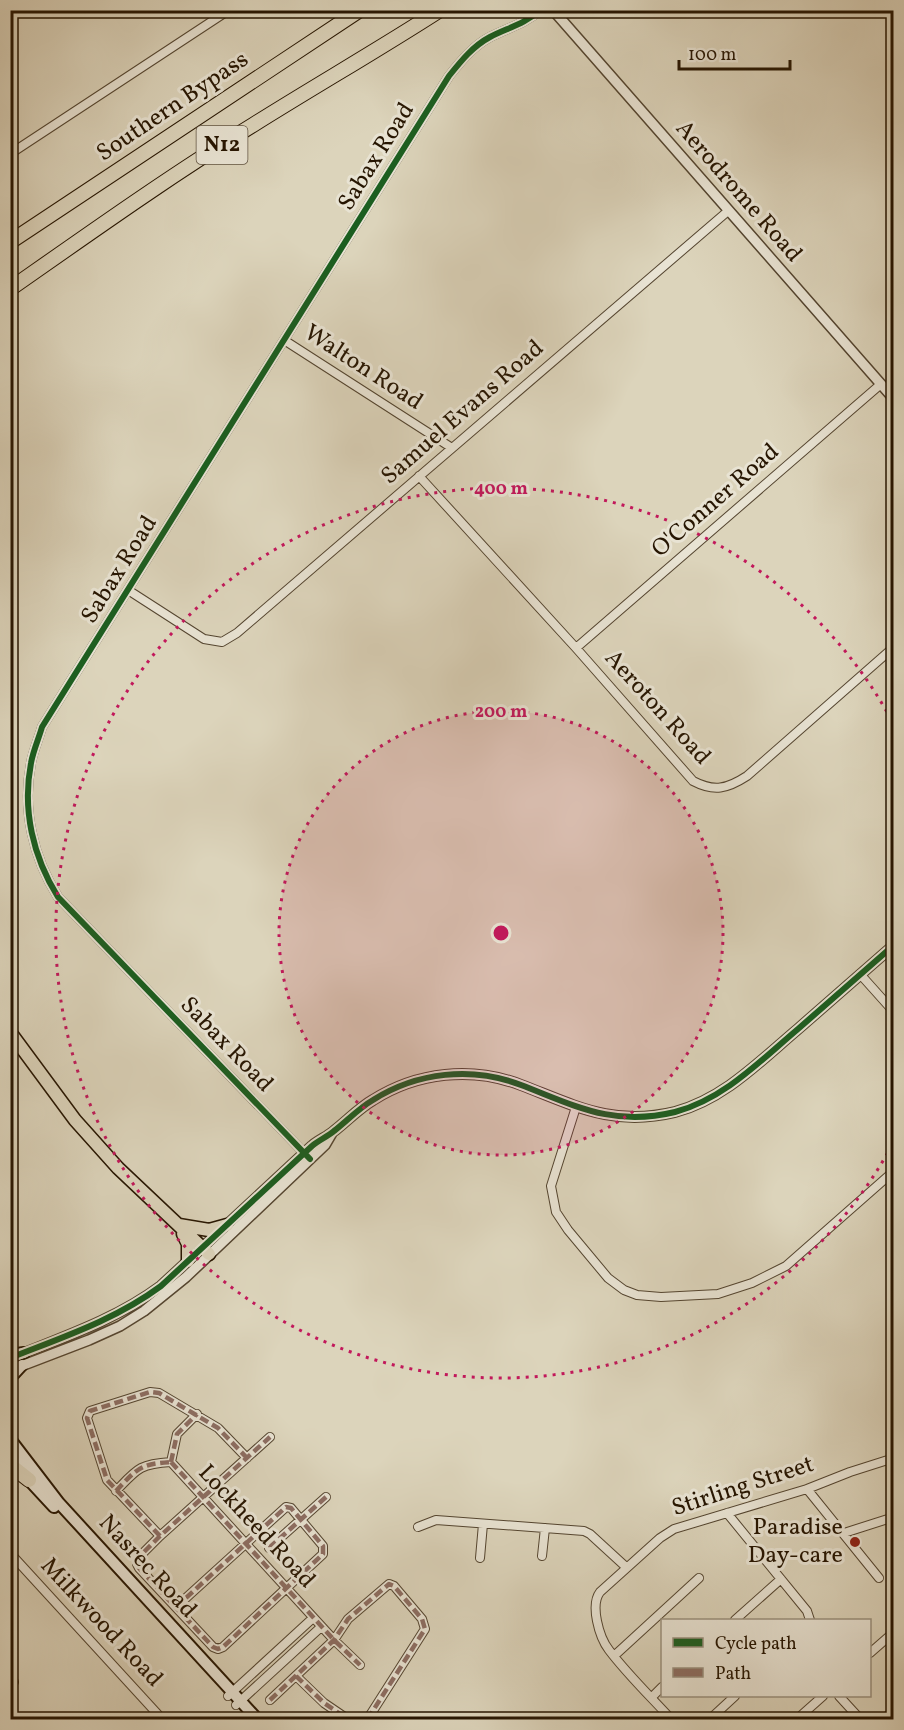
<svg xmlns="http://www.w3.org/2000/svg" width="904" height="1730" viewBox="0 0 904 1730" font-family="Vollkorn,serif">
<rect width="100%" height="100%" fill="#dcd4bb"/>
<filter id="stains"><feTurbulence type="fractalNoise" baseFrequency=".00333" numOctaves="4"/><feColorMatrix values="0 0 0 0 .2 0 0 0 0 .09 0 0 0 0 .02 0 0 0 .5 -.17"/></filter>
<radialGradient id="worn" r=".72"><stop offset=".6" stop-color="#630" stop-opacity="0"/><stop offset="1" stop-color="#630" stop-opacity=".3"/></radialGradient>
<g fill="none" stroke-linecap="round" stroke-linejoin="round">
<g stroke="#544530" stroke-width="10">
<path id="minor" d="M10,154L229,10
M284,340L452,448
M419,476L576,648L693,781C714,792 727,789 747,776L894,647
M128,590L204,639L222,642L237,633L728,211
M576,648L881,384
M860,974L894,1012
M576,1107L551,1186L556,1212L568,1230L608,1278L624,1290L637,1295L661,1297L718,1294L752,1283L786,1266L894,1171
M308,1157L58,897C33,857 22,810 31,763C33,751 39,738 42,727L449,76C461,61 473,46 490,37C507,28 525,24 540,10
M171,1462L334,1640L360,1665
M171,1462L177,1434L197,1414
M807,1489L879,1578
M116,1491C137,1469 139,1464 171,1462
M727,1513L807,1611L810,1620
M418,1527L436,1520L584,1531L590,1534L626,1567
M844,1533L894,1517
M160,1536L107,1480L87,1418L90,1411L150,1392L159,1393L218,1428L247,1458
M269,1548L326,1497
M10,1553L163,1720
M542,1556L545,1528
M480,1558L483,1524
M176,1607L286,1507L291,1508L323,1546V1554L223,1647L218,1649L213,1647L139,1568L137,1564L140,1556L160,1536L270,1437
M735,1620L781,1579
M870,1653L894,1632
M614,1656L699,1578
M10,1672L14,1682L10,1690
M296,1676L324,1703L349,1720
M228,1696L313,1618
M839,1696L861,1720
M652,1697L662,1687
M270,1700L334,1640L348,1619L389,1584L394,1586L422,1619L425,1629L367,1720
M236,1705L321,1627
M672,1720C651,1697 627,1674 609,1650C599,1637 590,1605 600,1592L660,1538L674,1529L807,1489L850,1472L894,1458
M709,1720L735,1696
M796,1720L823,1696
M883,1720L894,1710"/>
</g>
<g stroke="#544530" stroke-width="12">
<path id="tertiary" d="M553,10L894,399
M19,1355C69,1335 118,1318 161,1286L312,1146C319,1140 327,1137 334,1131C347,1121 359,1108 373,1100C417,1072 472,1066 521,1085C576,1106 613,1127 675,1112C724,1099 760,1061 798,1029C830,1001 862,973 894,945
M16,1368L89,1340L120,1326L144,1311L186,1277L325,1145L332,1133"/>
</g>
<g stroke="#261501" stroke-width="14">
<path id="secondary" d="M10,1355L24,1353
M10,1378L22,1365
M10,1439L59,1503L258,1720
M10,1454L29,1480L54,1507"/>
</g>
<g stroke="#261501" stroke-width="15">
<path id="primary" d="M10,1032L75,1120L118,1168L209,1254
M179,1225L209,1230L227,1225
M183,1234L188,1244V1261"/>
</g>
<g stroke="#261501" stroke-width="16">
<path id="motorway" d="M10,242L360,10
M10,289C90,233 170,176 253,125C315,86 378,50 440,10
M10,1465L29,1480"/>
</g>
<use href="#minor" stroke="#e8e3d3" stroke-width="8"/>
<use href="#tertiary" stroke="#e8e3d3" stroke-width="9"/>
<use href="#secondary" stroke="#e8e3d3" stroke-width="10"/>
<use href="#primary" stroke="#dcd4bb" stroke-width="12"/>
<use href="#motorway" stroke="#dcd4bb" stroke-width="14"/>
<path stroke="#8d6e63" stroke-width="4.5" stroke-dasharray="9 4.5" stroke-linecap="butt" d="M171,1462L334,1640L360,1665
M171,1462L177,1434L197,1414
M116,1491C137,1469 139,1464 171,1462
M160,1536L107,1480L87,1418L90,1411L150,1392L159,1393L218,1428L247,1458
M269,1548L326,1497
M176,1607L286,1507L291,1508L323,1546V1554L223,1647L218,1649L213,1647L139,1568L137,1564L140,1556L160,1536L270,1437
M296,1676L324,1703L349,1720
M270,1700L334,1640L348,1619L389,1584L394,1586L422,1619L425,1629L367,1720"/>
<g stroke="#e8e3d3" stroke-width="10">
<path id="cycleway" d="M310,1159L58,897C33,857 22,810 31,763C33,751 39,738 42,727L449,76C461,61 473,46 490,37C507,28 525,24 540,10
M10,1358C63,1337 115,1320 161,1286L312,1146C319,1140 327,1137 334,1131C347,1121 359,1108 373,1100C417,1072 472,1066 521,1085C576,1106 613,1127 675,1112C724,1099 760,1061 798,1029C830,1001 862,973 894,945"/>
</g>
<use href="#cycleway" stroke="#1b5e20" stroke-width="6"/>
</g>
<circle cx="501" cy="933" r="222" fill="#c2185b" fill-opacity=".12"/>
<g fill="none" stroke="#c2185b" stroke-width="3" stroke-dasharray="3 6">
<circle cx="501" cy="933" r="222"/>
<path d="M892 1145A445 445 0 1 1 892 721"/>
</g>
<circle fill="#8f2418" stroke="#e8e3d3" stroke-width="2" cx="855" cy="1542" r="6"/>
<g text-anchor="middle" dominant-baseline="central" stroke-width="6" stroke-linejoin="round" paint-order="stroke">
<rect fill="#e8e3d3" stroke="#605340" stroke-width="1.5" x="196.5" y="126" width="51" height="38" rx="4.5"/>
<g font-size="22" font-weight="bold" fill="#261501">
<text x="222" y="145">N12</text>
</g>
<g font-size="24" fill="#261501" stroke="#e8e3d3">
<text transform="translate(173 107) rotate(-34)">Southern Bypass</text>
<text transform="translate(377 157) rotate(-58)">Sabax Road</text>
<text transform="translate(738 192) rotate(49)">Aerodrome Road</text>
<text transform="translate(363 368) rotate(33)">Walton Road</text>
<text transform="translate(463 413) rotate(-41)">Samuel Evans Road</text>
<text transform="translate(716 501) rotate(-41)">O'Conner Road</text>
<text transform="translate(120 570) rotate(-58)">Sabax Road</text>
<text transform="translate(657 708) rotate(48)">Aeroton Road</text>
<text transform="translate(226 1045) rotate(46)">Sabax Road</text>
<text transform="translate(743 1487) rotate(-18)">Stirling Street</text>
<text transform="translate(256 1527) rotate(47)">Lockheed Road</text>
<text transform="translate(147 1567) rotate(47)">Nasrec Road</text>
<text transform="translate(101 1623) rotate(47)">Milkwood Road</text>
</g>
<g font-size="24" fill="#261501" stroke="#e8e3d3" text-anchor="end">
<text x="843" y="1528">Paradise<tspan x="843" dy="28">Day-care</tspan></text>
</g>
</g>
<circle cx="501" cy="933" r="9" fill="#c2185b" stroke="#e8e3d3" stroke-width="3"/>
<g font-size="18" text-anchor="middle" font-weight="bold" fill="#c2185b" stroke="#e8e3d3" stroke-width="6" stroke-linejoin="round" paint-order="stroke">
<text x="501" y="494">400 m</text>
<text x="501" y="717">200 m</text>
</g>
<rect width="904" height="1730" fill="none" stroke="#dcd4bb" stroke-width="36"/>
<rect x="12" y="12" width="880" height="1706" fill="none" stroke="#261501" stroke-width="3"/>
<rect x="18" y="18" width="868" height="1694" fill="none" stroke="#261501" stroke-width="1.5"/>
<rect x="661" y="1619" width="210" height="78" fill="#e8e3d3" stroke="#9a917f" stroke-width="1.5"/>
<rect x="673" y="1638" width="30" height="9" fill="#1b5e20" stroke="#9a917f" stroke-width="1.5"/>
<text x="715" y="1649" font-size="18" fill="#261501">Cycle path</text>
<rect x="673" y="1668" width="30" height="9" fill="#8d6e63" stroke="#9a917f" stroke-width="1.5"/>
<text x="715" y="1679" font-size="18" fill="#261501">Path</text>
<path d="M679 60v9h111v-9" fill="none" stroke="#261501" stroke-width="3"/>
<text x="688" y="60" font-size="18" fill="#261501" stroke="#e8e3d3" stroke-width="4.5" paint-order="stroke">100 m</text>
<rect width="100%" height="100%" filter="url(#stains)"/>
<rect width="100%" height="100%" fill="url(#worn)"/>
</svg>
